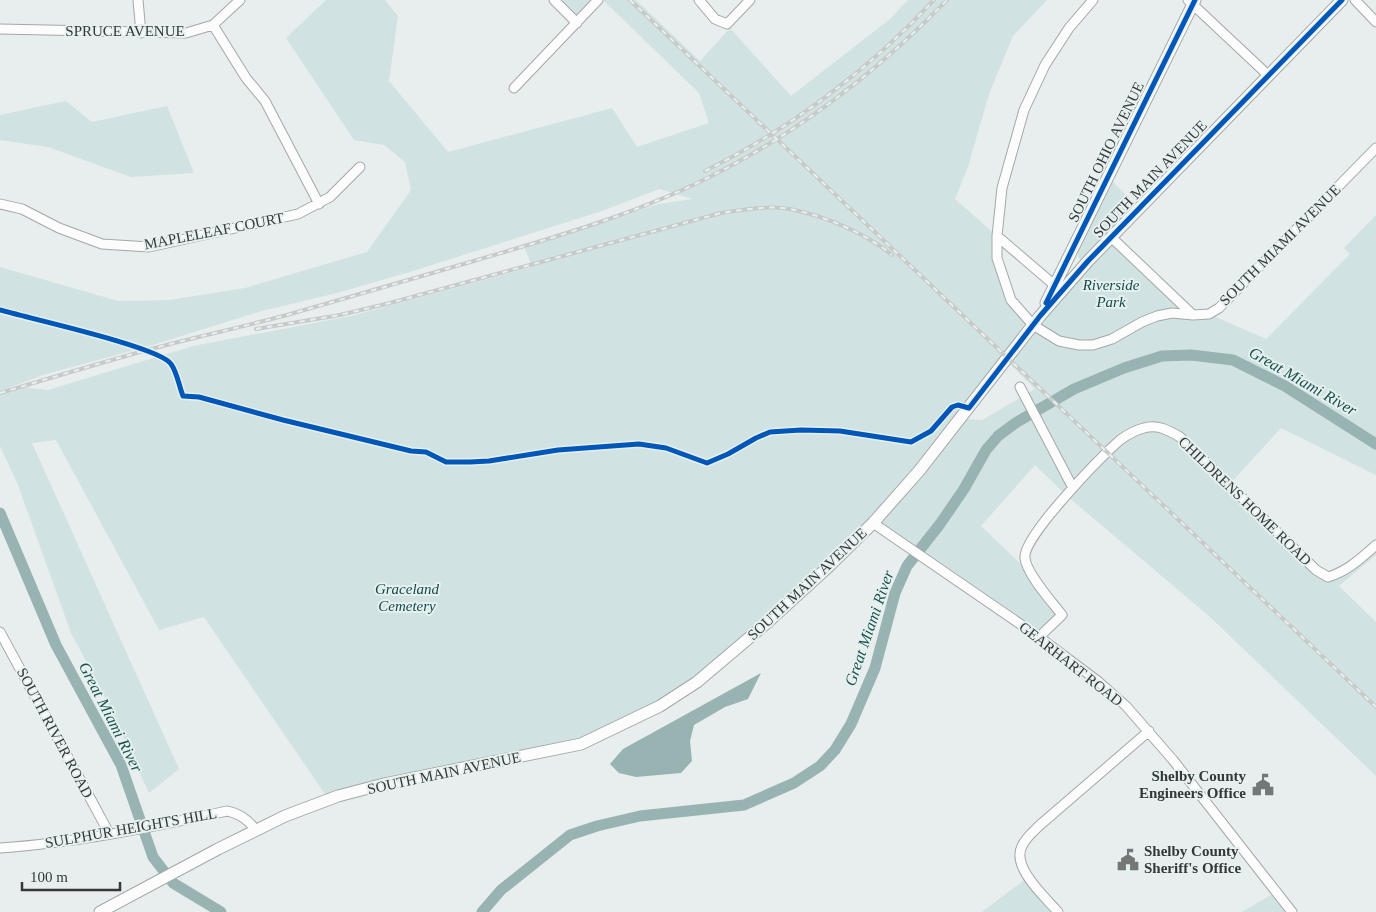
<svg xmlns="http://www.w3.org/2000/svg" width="1376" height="912" viewBox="0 0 1376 912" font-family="Georgia,serif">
<rect width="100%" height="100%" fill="#e8eeed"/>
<path fill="#d0e2e1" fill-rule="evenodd" d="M326,0H385L398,16L389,81L448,152L612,108L637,147L709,123L699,93L603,0H636L700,61L730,28L791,96L890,19L908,0H1047L1013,36L989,94L968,167L955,199L997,236V258L1011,300L1033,324L1087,261L1081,260L1078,257V249L1108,177L1139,208L1111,236L1193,315L1209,314L1266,339L1350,254L1344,248L1376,215V475L1281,428L1229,485L1328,576L1376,545V555L1339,586L1376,622V776L1209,616L1067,496L1035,465L981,526L1022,565L1058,617L1039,637L873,523L697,682L581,744L329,800L204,617L159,630L56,440L32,443L179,769L149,793L100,687L71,633L18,485L0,446V393L21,387L48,390L193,346L351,316L532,267L524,246L659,204L693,199L659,189L602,211L413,271L337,293L262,311L156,344L43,375L0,391V267L118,301L169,300L245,288L367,252L411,190L405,162L384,145L354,140L286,38ZM1006,360L1035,389L982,420L960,419Z
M554,0H598L577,23Z
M66,101L92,122L167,106L194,173L131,177L48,147L0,140V115Z
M1028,877L1058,912H982Z
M1276,892L1292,912H1242Z"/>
<path fill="#97b3b2" d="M761,673L748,699L725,707L694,725L690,741L692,761L681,773L636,777L619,773L610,764L623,749Z"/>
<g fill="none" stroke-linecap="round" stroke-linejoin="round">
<path stroke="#97b3b2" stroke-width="11" d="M0,513L56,645L121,765L153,857L173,883L221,912
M482,912L501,890L570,835L597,826L640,816L744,805L794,783L820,766L835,750L851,724L875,668L895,593L907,566L940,524L964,489L986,450L998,436L1017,422L1074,389L1124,368L1162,356L1191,355L1233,360L1285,386L1376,444"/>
<g stroke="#a3a8a7" stroke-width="11">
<path id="minor" d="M138,0L141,33
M554,0L577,23
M699,0L715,19L727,24L750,0
M1093,0L1069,28L1045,65L1024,110L1002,188L997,236V258L1011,300L1033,325L1059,341L1079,345H1093L1112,339L1142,322L1157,316L1172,313L1193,315L1209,314L1219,308L1376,148
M1188,0L1269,76
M1355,0L1376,22
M213,25L246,78L265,101L319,204
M0,29L186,33L213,25L240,0
M514,88L598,0
M0,204L22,209L59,228L102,244L149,247L298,214L330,197L360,167
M997,236L1059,289
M1111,237L1193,315
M1020,387L1073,488
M873,523L1039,637L1099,682L1126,706L1173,760L1292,912
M0,632L109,833
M1039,637L1062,615C1052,602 1026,573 1025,558C1022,537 1102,456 1120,440C1127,435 1135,430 1144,428C1157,424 1168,430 1180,437L1316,570L1328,577C1348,571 1361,558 1376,545
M0,848C74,843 154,827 227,811C240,814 247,819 256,830
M1058,912C1045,897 1011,867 1022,846C1026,837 1034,831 1040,825L1149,731"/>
</g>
<g stroke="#a3a8a7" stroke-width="13">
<path id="major" d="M1046,303L1195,0
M100,912L218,849L285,816L338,796L384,784L581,744L660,706L697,682L769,621L826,569L873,523L919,471L1040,316L1088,261L1342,0"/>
</g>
<use href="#minor" stroke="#fcfcfc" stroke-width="9"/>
<use href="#major" stroke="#fcfcfc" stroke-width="11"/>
<g stroke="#c8c9c9" stroke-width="4">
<path id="rail" d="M630,0L1376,707
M705,171C790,129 870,69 934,0
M256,329L340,315L390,303L721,213C742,210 769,205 790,209C825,216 865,233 892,255
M0,393C50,378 100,363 151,349C196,337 242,327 287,315C343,299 398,283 453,267C542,241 641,214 723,170C807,126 881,68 947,0"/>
</g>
<use href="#rail" stroke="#e6f0ef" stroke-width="2" stroke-dasharray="5.5" stroke-linecap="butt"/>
<g stroke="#e6f0ef" stroke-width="8">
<path id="cycleway" d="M1046,303L1195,0
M0,310C27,318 160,347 171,364C177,372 179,386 183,396L199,397L283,420L411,451L426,452L446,462H470L489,461L558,450L639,444L666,448L707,463L728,454L756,438L770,432L801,430L840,431L911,442L931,431L952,407L958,405L969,408L1040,316L1088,261L1342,0"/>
</g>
<use href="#cycleway" stroke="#0057b8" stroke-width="5"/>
</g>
<defs>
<g id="civic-bare" transform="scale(1.725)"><path d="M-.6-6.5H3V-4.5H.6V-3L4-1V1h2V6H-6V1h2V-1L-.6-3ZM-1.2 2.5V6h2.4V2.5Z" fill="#737877" stroke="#e6f0ef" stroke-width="2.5" paint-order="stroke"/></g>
</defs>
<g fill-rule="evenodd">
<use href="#civic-bare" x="1263" y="785"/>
<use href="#civic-bare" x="1128" y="860"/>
</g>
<g text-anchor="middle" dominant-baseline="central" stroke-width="4" stroke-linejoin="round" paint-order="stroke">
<g font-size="15" fill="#343838" stroke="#e6f0ef">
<text x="125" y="31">SPRUCE AVENUE</text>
<text transform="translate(1106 152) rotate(-64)">SOUTH OHIO AVENUE</text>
<text transform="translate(1150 179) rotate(-46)">SOUTH MAIN AVENUE</text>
<text transform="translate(214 231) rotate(-11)">MAPLELEAF COURT</text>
<text transform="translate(1280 245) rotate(-45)">SOUTH MIAMI AVENUE</text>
<text transform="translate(1245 501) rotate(44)">CHILDRENS HOME ROAD</text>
<text transform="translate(807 584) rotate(-43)">SOUTH MAIN AVENUE</text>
<text transform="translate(1071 664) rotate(38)">GEARHART ROAD</text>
<text transform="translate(55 733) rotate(62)">SOUTH RIVER ROAD</text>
<text transform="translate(444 773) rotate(-12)">SOUTH MAIN AVENUE</text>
<text transform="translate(131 828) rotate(-10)">SULPHUR HEIGHTS HILL</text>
</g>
<g font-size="15" font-style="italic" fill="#114b4a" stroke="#e6f0ef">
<text x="1111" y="285">Riverside<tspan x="1111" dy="17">Park</tspan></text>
<text x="407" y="589">Graceland<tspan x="407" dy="17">Cemetery</tspan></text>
</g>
<g font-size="15" font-weight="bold" fill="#343838" stroke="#e6f0ef" text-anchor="end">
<text x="1246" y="776">Shelby County<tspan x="1246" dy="17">Engineers Office</tspan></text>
<text x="1144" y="851" text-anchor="start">Shelby County<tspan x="1144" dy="17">Sheriff's Office</tspan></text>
</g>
<g font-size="16" font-style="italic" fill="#18514f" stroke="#e6f0ef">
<text transform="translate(1303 381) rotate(30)">Great Miami River</text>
<text transform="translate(869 628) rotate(-71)">Great Miami River</text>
<text transform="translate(111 717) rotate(63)">Great Miami River</text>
</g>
</g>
<path d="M22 882v8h98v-8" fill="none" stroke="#343838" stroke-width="2.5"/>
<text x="30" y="882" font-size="15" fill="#343838" stroke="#e6f0ef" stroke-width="4" paint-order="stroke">100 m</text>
</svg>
